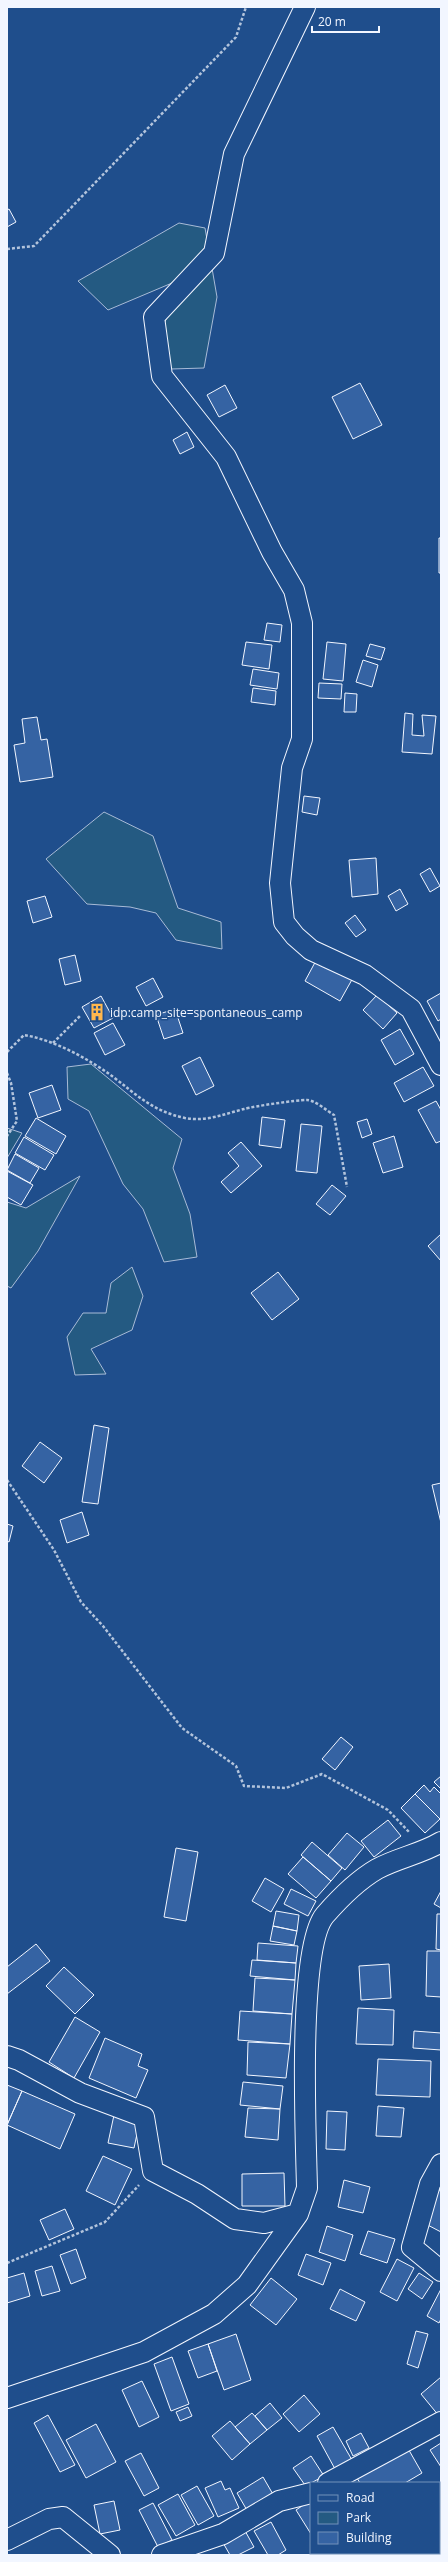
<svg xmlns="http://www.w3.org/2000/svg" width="448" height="2562" viewBox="0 0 448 2562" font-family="'Open Sans',sans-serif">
<rect width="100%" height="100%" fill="#1f4e8c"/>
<path fill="#245a82" stroke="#a8bbd7" d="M179,223L205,228L217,297L204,368L171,369L160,334L169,312L172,283L108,310L78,281Z
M104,812L153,836L178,908L221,922L222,949L176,940L156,913L130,907L87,904L46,859Z
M91,1064L182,1139L173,1168L190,1214L197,1257L164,1262L143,1209L123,1184L89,1111L68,1099L67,1067Z
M7,1128L22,1133L7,1158Z
M80,1176L38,1251L11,1288L7,1286V1202L26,1208Z
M132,1267L143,1296L132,1330L91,1349L106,1374L75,1375L67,1337L83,1313H106L111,1283Z"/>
<path fill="#3563a3" stroke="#f2f6ff" d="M9,209L16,222L7,227V210Z
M360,383L382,425L353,439L332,397Z
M225,385L237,408L219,417L207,395Z
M187,432L194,447L180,454L173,440Z
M439,538H441V573H439Z
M267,623L282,625L280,642L264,640Z
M246,642L272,645L269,669L242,665Z
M327,642L346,644L343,681L323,679Z
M370,644L385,648L381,660L366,656Z
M363,660L378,665L372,687L356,682Z
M253,669L279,673L277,689L250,685Z
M319,683L342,684L341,699L318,698Z
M253,688L276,691L275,705L251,702Z
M345,693L357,694L356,712H344Z
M405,713L413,714L412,735L424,736L422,715L436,716L432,754L402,752Z
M37,717L41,740L47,739L53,777L20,782L14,745L25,743L22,719Z
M304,796L320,798L317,815L302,812Z
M376,858L378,894L352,897L349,860Z
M430,868L440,886L430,892L420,874Z
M400,889L408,904L396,911L388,896Z
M45,896L52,917L33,923L27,901Z
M355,915L366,930L356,937L345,923Z
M75,955L81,981L65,985L59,959Z
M319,955L354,976L340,1001L305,981Z
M153,978L163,997L146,1006L136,987Z
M441,993V1019L438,1021L427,1001Z
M377,995L397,1013L383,1029L363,1010Z
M101,996L113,1018L94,1028L82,1007Z
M175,1009L183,1033L164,1039L156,1015Z
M113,1023L125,1045L105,1055L94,1033Z
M400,1029L414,1054L395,1065L381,1040Z
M200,1057L214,1086L196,1095L182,1066Z
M423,1067L434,1086L404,1102L394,1083Z
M52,1085L61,1110L38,1118L29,1093Z
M436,1101L441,1110V1141L436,1143L418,1110Z
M262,1117L285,1120L281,1148L259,1145Z
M36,1118L66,1136L56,1154L25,1136Z
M367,1119L372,1134L362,1138L357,1122Z
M301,1124L322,1126L317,1173L296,1171Z
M394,1136L403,1167L383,1173L373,1143Z
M24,1137L54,1155L45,1170L15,1153Z
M241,1142L262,1166L231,1193L221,1182L239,1166L228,1153Z
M15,1154L39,1168L30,1183L7,1170Z
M7,1171L33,1185L21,1205L7,1197Z
M332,1185L346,1196L330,1215L316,1204Z
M441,1234V1261L428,1246Z
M278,1272L299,1299L272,1320L251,1293Z
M94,1425L109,1428L98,1504L82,1502Z
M40,1442L62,1458L44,1483L22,1466Z
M441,1483V1523L432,1485Z
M82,1512L89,1535L67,1543L60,1520Z
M7,1524L13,1526L9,1542L7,1541Z
M341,1737L353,1747L335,1770L322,1759Z
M441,1776V1789L434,1782Z
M424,1785L430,1792L434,1787L441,1794V1820L415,1794Z
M415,1794L440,1819L425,1833L401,1808Z
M388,1820L401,1836L374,1857L361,1841Z
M347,1833L364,1847L345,1870L328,1855Z
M312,1842L342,1868L331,1881L301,1855Z
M176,1848L198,1852L186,1921L164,1917Z
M303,1857L331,1881L316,1898L288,1874Z
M265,1878L284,1889L271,1912L252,1901Z
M291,1889L316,1901L308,1916L284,1904Z
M441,1891V1908L434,1904Z
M276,1911L299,1915L297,1931L273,1926Z
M437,1914H441V1950L436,1949Z
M273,1926L297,1931L294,1945L270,1941Z
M258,1943L298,1946L296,1963L257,1960Z
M36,1944L50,1961L7,1994V1967Z
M427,1951H441V1997L426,1996Z
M252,1960L296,1963L295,1980L250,1976Z
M389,1964L391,1998L361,2000L359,1966Z
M64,1967L94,1995L75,2014L46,1986Z
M255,1978L295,1980L292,2014L253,2011Z
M358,2008L394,2010L393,2045L356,2044Z
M240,2011L292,2014L290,2044L238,2040Z
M75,2017L100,2032L74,2078L49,2062Z
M414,2031L441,2033V2050L413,2048Z
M105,2038L142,2054L138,2066L148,2070L136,2098L89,2078Z
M248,2042L290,2044L286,2078L247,2075Z
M378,2059L431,2061L430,2097L376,2095Z
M243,2082L283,2086L280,2109L240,2105Z
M7,2085L22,2091L7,2125Z
M22,2091L75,2114L60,2149L7,2125Z
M378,2106L404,2108L401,2137L376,2136Z
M248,2108L280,2109L278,2140L245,2137Z
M327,2111L347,2112L345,2150L326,2149Z
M114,2115L140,2120L134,2148L108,2143Z
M103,2156L132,2169L115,2205L86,2191Z
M284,2173L285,2206H242V2174Z
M344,2180L370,2187L363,2213L338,2207Z
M440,2189L441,2190V2232L422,2222Z
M65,2209L74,2229L49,2240L40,2220Z
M327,2226L353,2235L345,2261L319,2252Z
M368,2231L395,2239L387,2263L360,2254Z
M76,2249L86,2278L71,2284L60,2255Z
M306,2254L331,2263L323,2285L298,2275Z
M397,2259L414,2268L397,2301L380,2292Z
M52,2266L60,2291L42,2296L35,2271Z
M24,2273L30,2296L7,2303V2278Z
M419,2273L433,2282L422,2299L408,2289Z
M271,2278L297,2299L276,2325L250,2305Z
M340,2289L365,2302L356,2321L330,2309Z
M441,2289V2319L439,2323L427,2316Z
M416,2331L428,2334L418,2368L407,2364Z
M236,2334L251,2380L224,2390L208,2344Z
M208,2344L217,2371L198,2378L188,2351Z
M172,2357L189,2404L171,2411L154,2364Z
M441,2377V2414L439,2416L421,2394Z
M142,2381L159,2417L139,2427L122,2390Z
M304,2395L320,2414L299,2432L283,2414Z
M270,2403L282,2418L267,2430L255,2416Z
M188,2407L192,2416L180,2421L176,2412Z
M252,2413L267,2430L250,2444L235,2427Z
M48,2415L75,2465L60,2472L34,2423Z
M230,2421L250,2444L232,2460L212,2436Z
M96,2424L116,2462L86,2478L66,2440Z
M333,2427L352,2460L335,2469L317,2436Z
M361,2433L369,2448L353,2456L346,2441Z
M441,2443V2467L430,2450Z
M406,2445L422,2473L405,2483H360L355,2475Z
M141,2453L159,2488L144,2496L125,2461Z
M311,2456L324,2476L311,2483L307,2488L293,2468Z
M263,2477L274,2496L248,2512L237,2493Z
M221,2481L225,2490L230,2488L239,2508L218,2517L205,2488Z
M197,2486L214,2516L198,2525L181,2495Z
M178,2494L195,2525L176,2536L158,2505Z
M311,2500V2534L296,2510Z
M114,2501L120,2530L100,2534L94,2505Z
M153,2503L172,2540L158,2547L139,2510Z
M271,2522L286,2550L278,2555H268L254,2531Z
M244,2529L254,2547L238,2555H230L222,2541Z"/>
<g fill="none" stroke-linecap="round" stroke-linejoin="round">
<g stroke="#f2f6ff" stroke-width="22">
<path id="minor" d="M305,7L234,154L214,253L154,317L162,376L226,457L272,552L294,590L302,623V739L292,768L280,883L284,922L295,936L311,950L365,975L411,1009L441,1065
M7,2056L19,2060L80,2093L144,2117L153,2171L197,2194L235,2219L264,2223L298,2214
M441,2164L430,2184L412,2247L441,2271
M7,2398L144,2352L214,2314L247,2285L298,2214L307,2188C306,2139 297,1948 325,1915C339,1899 358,1880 377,1869C397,1858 421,1854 441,1842
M328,2483L441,2422
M439,2519L441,2517
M7,2540L49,2519L63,2517L110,2555
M162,2555L223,2534L279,2501L311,2493
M358,2555L369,2553"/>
</g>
<path stroke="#b3c4dc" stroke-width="2.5" stroke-dasharray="3 2" stroke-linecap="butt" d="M7,249L34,246L236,37L246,7
M53,1043L81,1015
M7,1052L24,1035C54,1040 87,1058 112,1076C137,1095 152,1111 185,1118C206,1122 224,1114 244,1109C255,1106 297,1100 307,1100C315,1100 327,1111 334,1115L347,1187
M7,1073L11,1083L17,1121L7,1136
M7,1480L54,1550L81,1602L103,1626L182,1728L236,1766L244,1786L286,1788L322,1774L388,1810L410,1833
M7,2263L105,2222L139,2185"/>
<use href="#minor" stroke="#1f4e8c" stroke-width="20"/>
</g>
<defs>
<g id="building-bare" transform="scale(1.38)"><path d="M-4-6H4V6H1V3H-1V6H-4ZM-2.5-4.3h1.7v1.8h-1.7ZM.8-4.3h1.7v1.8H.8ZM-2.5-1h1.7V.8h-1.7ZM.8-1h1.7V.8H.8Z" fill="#ffb74d" stroke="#1f4e8c" stroke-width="2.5" paint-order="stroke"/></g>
</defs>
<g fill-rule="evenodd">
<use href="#building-bare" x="97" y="1012"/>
</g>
<g text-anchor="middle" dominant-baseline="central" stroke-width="3" stroke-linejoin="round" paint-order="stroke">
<g font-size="12" fill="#f2f6ff" stroke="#1f4e8c" text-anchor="start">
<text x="110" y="1012">idp:camp_site=spontaneous_camp</text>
</g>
</g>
<rect width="448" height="2562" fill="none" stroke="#f2f6ff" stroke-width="16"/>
<rect x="310" y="2482" width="130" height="72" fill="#1f4e8c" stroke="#7391ba"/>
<rect x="318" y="2495" width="20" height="6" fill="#1f4e8c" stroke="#7391ba"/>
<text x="346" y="2502" font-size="12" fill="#f2f6ff">Road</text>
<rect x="318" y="2512" width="20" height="12" fill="#245a82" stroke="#7391ba"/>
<text x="346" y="2522" font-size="12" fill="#f2f6ff">Park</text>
<rect x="318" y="2532" width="20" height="12" fill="#3563a3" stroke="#7391ba"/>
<text x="346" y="2542" font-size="12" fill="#f2f6ff">Building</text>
<path d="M312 26v6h67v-6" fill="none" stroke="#f2f6ff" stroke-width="2"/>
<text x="318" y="26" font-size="12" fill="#f2f6ff" stroke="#1f4e8c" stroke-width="3" paint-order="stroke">20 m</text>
</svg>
